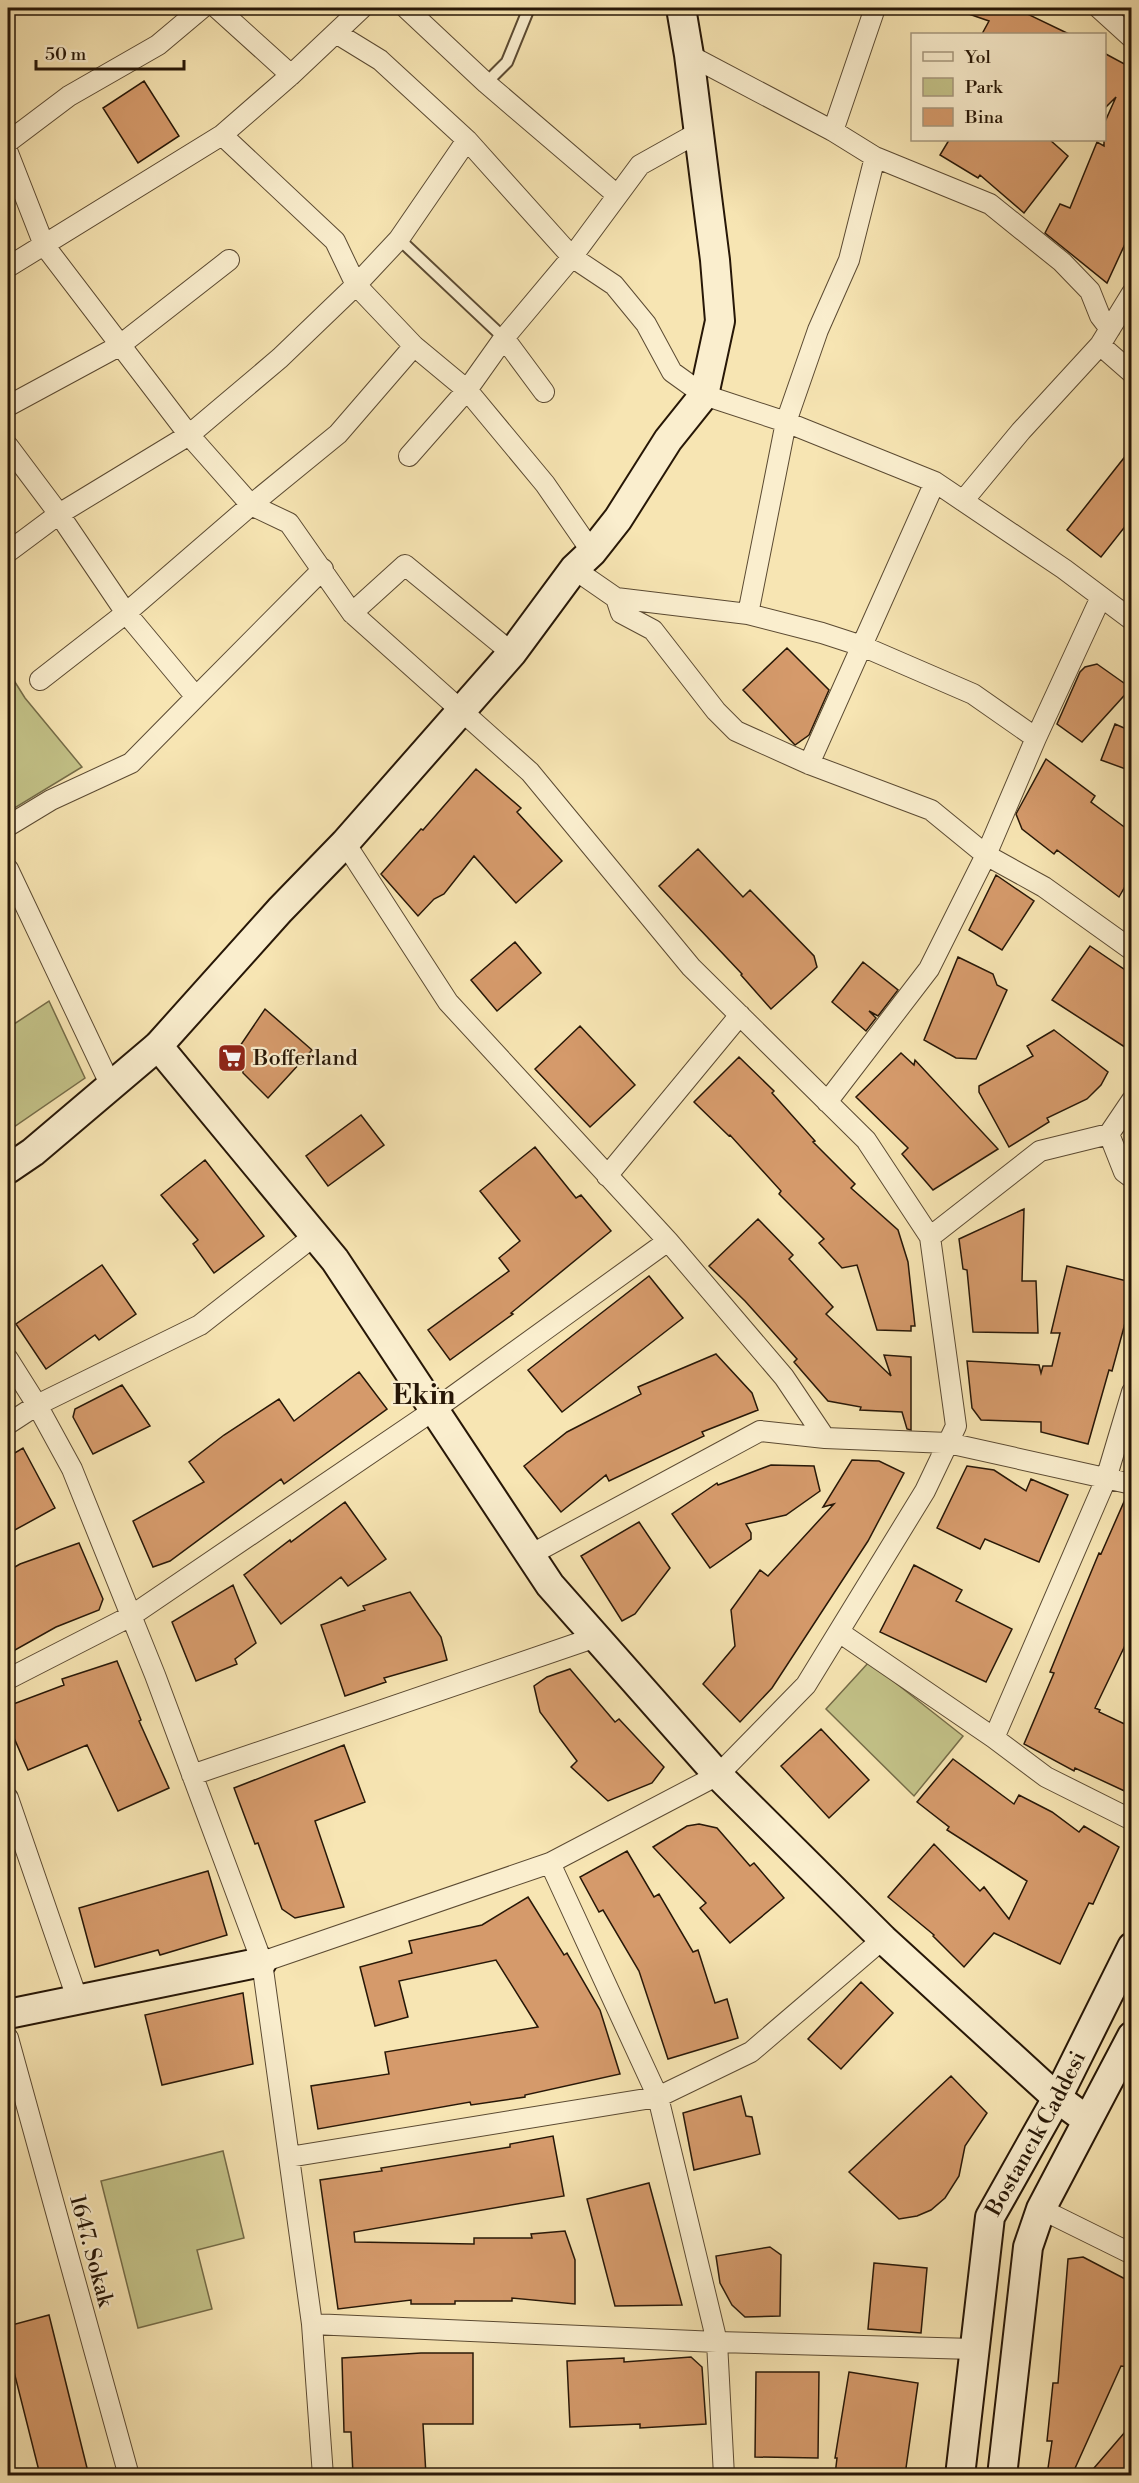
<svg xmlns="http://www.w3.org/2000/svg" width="1139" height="2483" viewBox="0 0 1139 2483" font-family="'Libre Bodoni',serif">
<rect width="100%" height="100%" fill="#f7e5b3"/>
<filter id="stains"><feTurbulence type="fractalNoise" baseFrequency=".00333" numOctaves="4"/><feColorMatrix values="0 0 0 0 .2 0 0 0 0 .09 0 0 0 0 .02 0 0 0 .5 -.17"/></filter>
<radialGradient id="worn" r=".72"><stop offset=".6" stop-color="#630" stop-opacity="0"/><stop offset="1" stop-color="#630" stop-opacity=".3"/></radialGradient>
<path fill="#c3c288" stroke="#756c48" stroke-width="1.5" d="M8,671L25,698L82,767L8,812Z
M49,1001L85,1078L8,1131V1028Z
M869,1662L963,1736L914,1796L826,1709Z
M223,2151L244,2238L197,2250L212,2309L138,2328L101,2181Z"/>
<path fill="#d59a6b" stroke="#271707" stroke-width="1.5" d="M957,8H1015L1069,34H982L989,21L957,10Z
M1104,53L1128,66L1131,59V231L1107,283L1045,233L1060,204L1070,208L1097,142L1104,146V124L1116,97L1104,109Z
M144,81L179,136L138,163L103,108Z
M949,140H1050L1068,156L1024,213L980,175L978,178L940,155Z
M1131,449V519L1101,557L1067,530Z
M787,648L829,690L809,735L795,745L743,690Z
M1097,664L1131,688L1082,742L1057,724L1080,672L1085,667Z
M1115,724L1131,731V771L1101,760Z
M1046,759L1095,796L1091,802L1131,832V876L1119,897L1057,850L1054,854L1022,829L1016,814Z
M476,769L521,808L517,812L562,861L516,903L474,856L444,894L434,899L418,916L381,874L421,829L423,830Z
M698,849L743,897L750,890L814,956L817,967L771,1009L741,975L742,974L659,886Z
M996,875L1034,901L1002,950L969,930Z
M515,942L541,973L497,1011L471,980Z
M1090,946L1131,974V1051L1052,1000Z
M958,957L993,974L997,985L1007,990L976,1059L956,1058L924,1040Z
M863,962L898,990L878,1016L869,1011L876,1018L866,1031L832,1002Z
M265,1009L312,1050L268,1098L243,1073L240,1046Z
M580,1026L635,1085L590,1127L535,1069Z
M1054,1030L1108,1072L1101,1085L1087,1099L1047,1118L1049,1122L1009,1147L979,1092V1086L1033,1056L1027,1046Z
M901,1053L914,1065L915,1060L998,1149L933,1190L902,1154L908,1148L856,1097Z
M739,1057L774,1091L772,1093L815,1141L813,1142L855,1184L851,1188L898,1230L908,1262L915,1326H911V1331L877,1330L857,1265L842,1268L819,1243L824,1239L779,1194L781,1191L730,1135L729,1136L694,1102Z
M361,1115L384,1145L328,1186L306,1156Z
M535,1147L576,1198L581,1195L611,1231L511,1313L513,1314L450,1360L428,1330L509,1271L499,1258L520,1241L480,1191Z
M205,1160L264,1236L214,1273L193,1244L198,1240L161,1195Z
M1024,1209L1022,1281H1036L1038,1333L973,1332L967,1270L963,1269L959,1239Z
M758,1219L793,1255L789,1259L833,1307L826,1314L891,1376L884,1355L911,1357V1430L907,1429L902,1412L860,1410L861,1407L828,1401L794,1362L797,1359L745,1301L709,1266Z
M102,1265L136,1314L99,1340L95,1335L46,1369L16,1324Z
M1067,1266L1131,1282V1297L1124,1327L1112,1371L1109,1370L1088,1444L1041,1432V1422L981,1420L972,1408L967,1361L1039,1365L1041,1373L1043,1366H1052L1060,1333H1051Z
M649,1276L683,1318L562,1412L528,1370Z
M716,1354L752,1393L758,1410L702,1432L704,1436L609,1481L606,1475L561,1512L524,1466L567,1432L641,1394L638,1387Z
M359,1372L387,1409L284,1484L281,1479L170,1561L153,1567L133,1521L204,1482L189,1462L224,1435L279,1399L294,1421Z
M122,1385L150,1426L93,1454L73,1417L75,1409Z
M23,1448L55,1508L13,1531L8,1521V1457Z
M852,1460L879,1461L904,1473L868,1541L772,1688L740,1722L703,1684L735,1646L731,1610L760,1570L768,1576L834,1504L823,1507Z
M771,1465L814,1466L820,1491L786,1515L746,1524L751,1533V1539L710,1568L672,1514L717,1483L718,1485Z
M967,1466L994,1470L1026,1491L1031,1479L1068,1495L1039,1562L985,1539L980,1549L937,1528Z
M1127,1495L1131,1496V1633L1095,1708L1100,1710L1099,1712L1131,1727V1794L1075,1768L1074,1771L1024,1744L1054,1673L1050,1672L1072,1618L1099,1553L1101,1554Z
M345,1502L386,1559L348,1586L341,1577L281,1624L244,1575L290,1540L291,1542Z
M639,1522L670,1568L635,1614L622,1621L581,1556Z
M79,1543L103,1599L99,1610L56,1627L8,1654V1571L20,1564Z
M914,1565L962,1590L956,1601L1012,1629L986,1682L880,1632Z
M233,1585L256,1643L235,1659L237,1664L196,1681L172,1622Z
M410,1592L441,1637L447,1660L384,1678L386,1682L345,1696L321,1625L365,1610L363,1606Z
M117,1661L141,1720L139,1721L169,1788L118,1811L87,1745L28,1770L8,1724V1706L64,1685L62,1679Z
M570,1669L615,1722L619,1719L664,1767L652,1783L608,1801L571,1767L577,1761L540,1712L534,1686L547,1677Z
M821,1729L869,1780L829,1818L781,1766Z
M344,1745L365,1802L315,1821L344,1907L295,1918L282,1909L258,1843L255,1844L234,1788Z
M953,1759L1014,1804L1019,1795L1052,1812L1079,1832L1084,1826L1119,1847L1093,1904L1089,1903L1060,1964L994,1933L964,1967L933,1936L934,1935L888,1897L934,1844L980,1891L984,1887L1009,1919L1027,1881L947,1830L949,1827L917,1802Z
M699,1824L717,1828L750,1866L754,1863L784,1898L730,1943L700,1908L706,1903L653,1847L687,1826Z
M627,1851L654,1897L659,1894L693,1952L698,1950L715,2003L727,1999L738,2038L668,2059L639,1971L603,1910L599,1912L580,1877Z
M208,1871L227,1935L160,1955L158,1950L95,1967L79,1908Z
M528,1897L564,1955L567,1953L600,2010L620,2074L525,2095V2097L471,2105L470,2102L318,2129L311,2086L389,2074L385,2052L538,2027L496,1960L399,1981L408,2017L375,2026L360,1967L412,1953L409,1941L482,1925Z
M861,1982L893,2013L841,2069L808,2039Z
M243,1993L253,2064L162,2085L145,2015Z
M951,2076L987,2113L965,2146L959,2176L945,2198L931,2210L917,2216L899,2219L849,2172Z
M741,2096L746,2116L752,2117L760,2154L694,2170L683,2113Z
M553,2136L564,2196L354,2232L355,2242L474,2244V2238H532L531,2234L565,2231L575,2260V2304L512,2298V2301H455V2304H411V2300L338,2309L320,2180L382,2171L381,2168L510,2147V2144Z
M649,2183L682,2305L615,2306L587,2199Z
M770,2247L781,2255L780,2316L745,2317L732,2305L720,2283L716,2256Z
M1083,2257L1131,2282V2353L1129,2367L1121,2366L1072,2475H1047L1052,2441H1047L1053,2383H1058L1068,2259Z
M874,2263L927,2268L921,2333L868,2329Z
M49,2315L88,2472L74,2475H40L8,2348V2326Z
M421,2353H473V2424H423L426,2475H353L351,2432H344L342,2358Z
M691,2357L702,2367L706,2424L640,2428V2424L570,2427L567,2361L624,2358V2362Z
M756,2372H819L818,2458L755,2457Z
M849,2372L918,2383L905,2475H835L837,2458H835Z
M1131,2425V2475H1088Z"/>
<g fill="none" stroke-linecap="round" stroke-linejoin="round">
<g stroke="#5b4a32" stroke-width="14">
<path id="lane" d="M486,83L507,62L529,8
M399,239L504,338"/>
</g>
<g stroke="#5b4a32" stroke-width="22">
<path id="street" d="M217,8L291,75
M406,8L486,83L617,195
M1099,8L1132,38
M336,33L380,60L467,140L572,257L614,285L646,324L672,372L704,395L786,422L935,482L1064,569L1132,620
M689,55L833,131L875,157L990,204L1062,262L1090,291L1100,316L1110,329
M833,131L875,8
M222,135L335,241L356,285L414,346L467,390L545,484L592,552
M8,142L69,96L158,45L202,8
M8,153L44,245L189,435L251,505L289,523L352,613L530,772L691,967L866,1140L930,1237L956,1426L925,1491L806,1685L718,1775L550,1863L262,1962
M8,267L222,135L291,75L362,8
M504,338L544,392
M1100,345L1132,373
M8,406L119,346L229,260
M8,446L59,514L126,613L196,697L323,569
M409,456L467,390L504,338L572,257L640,165L699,132
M963,501L1021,431L1100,345L1132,293
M8,552L59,514L189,435L280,358L356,285L399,239L467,140
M574,569L616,598L748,614L822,633L862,646L973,694L1036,738
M616,598L621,613L653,630L716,711L736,731L809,764L931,810L986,855L1044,887L1132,950
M352,613L405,565L512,653
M748,614L786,422L818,330L849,260L875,157
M40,680L126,613L251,505L338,434L414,346
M809,764L935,482
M8,826L51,800L131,763L196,697
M345,843L448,1002L668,1241L784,1377L825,1438
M8,869L111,1086
M827,1102L929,969L986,855L1036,738L1101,597
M1109,1134L1124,1172L1132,1178
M607,1176L740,1015
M930,1237L1040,1151L1109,1134L1132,1100
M8,1359L37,1405L72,1469L155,1675L262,1962L312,2324L323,2476
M8,1424L37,1405L200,1325L314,1236
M530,1555L760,1431L825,1438L948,1443L1132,1484
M839,1632L994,1738L1046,1777L1132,1820
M8,1679L131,1616L434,1410L668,1241
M994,1738L1106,1479L1132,1392
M192,1775L596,1637
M8,1798L78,2001
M550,1863L658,2097L717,2342L724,2476
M8,2038L129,2476
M289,2157L658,2097L751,2052L883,1939
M1041,2209L1132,2254
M312,2324L717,2342L974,2349"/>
</g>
<g stroke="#271707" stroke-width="32">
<g id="secondary">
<path d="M158,1046L335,1260L550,1585L718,1775L883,1939L1057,2098L1087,2120"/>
<path d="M8,1169L33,1152L158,1046L280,910L345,843L512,653L574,569L592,552L618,519L668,440L704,395L720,321L715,260L689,55L681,8"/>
<path d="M8,2014L262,1962"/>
<path id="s1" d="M960,2476L990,2217L1057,2098L1132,1947"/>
<path d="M1002,2476L1028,2247L1041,2209L1132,2036"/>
</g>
</g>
<use href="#lane" stroke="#faeece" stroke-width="10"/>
<use href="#street" stroke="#faeece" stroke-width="20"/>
<use href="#secondary" stroke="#faeece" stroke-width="28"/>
</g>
<defs>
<g id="supermarket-square" transform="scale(1.5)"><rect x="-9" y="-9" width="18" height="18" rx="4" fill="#8f2418" stroke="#faeece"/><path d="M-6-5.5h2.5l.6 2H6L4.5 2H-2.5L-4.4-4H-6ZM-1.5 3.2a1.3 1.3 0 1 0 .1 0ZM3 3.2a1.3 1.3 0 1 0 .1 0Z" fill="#fff"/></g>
</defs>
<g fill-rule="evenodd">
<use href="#supermarket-square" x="232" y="1058"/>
</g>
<g text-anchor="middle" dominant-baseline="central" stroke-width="4.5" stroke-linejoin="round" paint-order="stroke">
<g font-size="22" fill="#271707" stroke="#faeece" text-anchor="start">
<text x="253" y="1058">Bofferland</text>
</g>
<g font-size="22" fill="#271707" stroke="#faeece">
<text stroke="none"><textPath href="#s1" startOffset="356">Bostancık Caddesi</textPath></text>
<text transform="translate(91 2251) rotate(75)">1647. Sokak</text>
</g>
<g font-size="28" font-weight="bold" fill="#271707" stroke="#faeece">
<text x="424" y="1395">Ekin</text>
</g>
</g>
<rect width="1139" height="2483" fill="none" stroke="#f7e5b3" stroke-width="30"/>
<rect x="9" y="9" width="1121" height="2465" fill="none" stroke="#271707" stroke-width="3"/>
<rect x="15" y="15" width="1109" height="2453" fill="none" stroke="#271707" stroke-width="1.5"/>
<rect x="911" y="33" width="195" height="108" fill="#faeece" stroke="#a6987e" stroke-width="1.5"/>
<rect x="923" y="52" width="30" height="9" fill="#faeece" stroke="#a6987e" stroke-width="1.5"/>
<text x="965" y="63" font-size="18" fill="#271707">Yol</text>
<rect x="923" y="78" width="30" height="18" fill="#c3c288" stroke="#a6987e" stroke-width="1.5"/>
<text x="965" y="93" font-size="18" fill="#271707">Park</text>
<rect x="923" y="108" width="30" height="18" fill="#d59a6b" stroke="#a6987e" stroke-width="1.5"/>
<text x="965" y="123" font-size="18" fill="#271707">Bina</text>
<path d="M36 60v9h148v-9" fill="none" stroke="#271707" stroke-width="3"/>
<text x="45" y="60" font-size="18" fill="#271707" stroke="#faeece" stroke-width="4.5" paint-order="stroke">50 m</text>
<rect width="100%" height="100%" filter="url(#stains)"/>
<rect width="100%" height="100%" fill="url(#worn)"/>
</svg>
